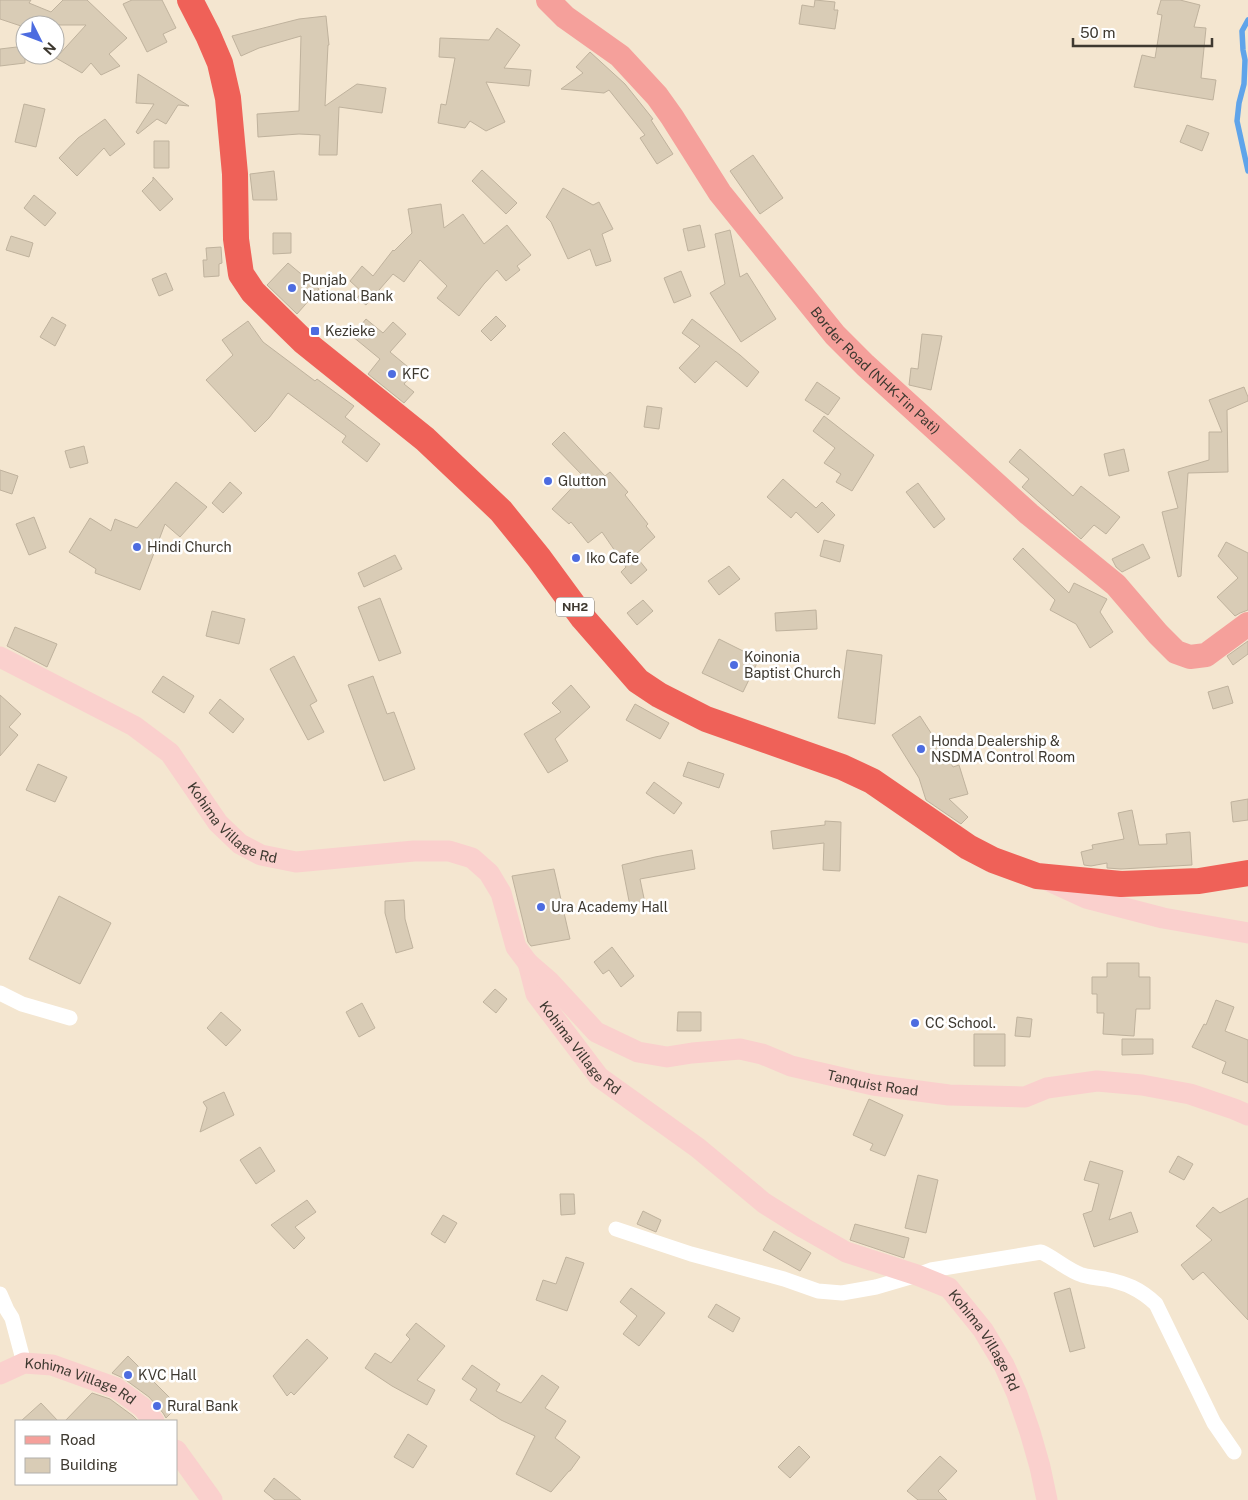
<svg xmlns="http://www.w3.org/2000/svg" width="1248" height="1500" viewBox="0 0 1248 1500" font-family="'Public Sans',sans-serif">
<rect width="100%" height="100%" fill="#f4e6d0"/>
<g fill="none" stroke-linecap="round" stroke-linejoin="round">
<path stroke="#5fa4ea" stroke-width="5.5" d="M1248,20L1242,31L1243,50L1245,60L1244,84L1239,103L1237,121L1248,171"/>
</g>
<path fill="#d9ccb6" stroke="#bfb29d" d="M0,0H31L29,3L51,12L63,0H87L127,38L109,54L120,66L101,75L91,63L82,73L56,58L86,25H23L24,27L0,19Z
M132,0H162L176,28L163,34L167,42L147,52L123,4Z
M815,0L835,2L834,10H838L835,29L799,24L802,5L814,7Z
M1161,0H1180L1200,5L1194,27L1206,28L1201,78L1216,80L1213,100L1134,87L1142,55L1155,58L1162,15L1157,14Z
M326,16L329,45H328L325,106L357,84L386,88L382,113L339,107L337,155H319L320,135L299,134L258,137L257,114L299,111L301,36L259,48L241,56L232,36L299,19Z
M497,28L520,45L504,68L531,70L529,86L486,82L505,122L486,131L470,121L465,128L438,123L441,104L446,105L455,58L439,57L440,38L489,40Z
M25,46V63L0,66V49Z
M590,52L625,84L653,119L651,120L673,154L657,164L640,138L645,135L609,90L604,93L561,89L583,73L576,67Z
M138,74L170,94L189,106L178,105L166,124L157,119L138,134L136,132L154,104L136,103Z
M24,104L45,109L36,147L15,142Z
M105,119L125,144L110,156L104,148L77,176L59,158L78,138Z
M1187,125L1209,133L1202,151L1180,142Z
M154,141H169V168H154Z
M753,155L783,198L760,214L730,171Z
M482,170L517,203L506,214L472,181Z
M274,171L277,200H253L250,174Z
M153,177L173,199L160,211L142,191L153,180Z
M563,188L593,205L599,202L613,229L602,234L611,261L596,266L590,249L568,259L551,222L546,217Z
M34,195L56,213L45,226L24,208Z
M441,204L444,228L463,214L484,244L507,225L531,255L517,266L520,270L506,281L497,270L484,284L459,316L437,298L447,286L420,260L404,282L393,274L366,305L357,298L362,292L350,281L362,266L373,276L393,250L394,251L412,233L408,209Z
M700,225L705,247L688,251L683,229Z
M730,230L740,277L747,273L776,319L741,342L710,293L725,284L715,234Z
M273,233H291V253L273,254Z
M11,236L33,243L29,257L6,250Z
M221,247L222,263L219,264V276L204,277L203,260H207L206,248Z
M288,263L319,289L297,314L267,285Z
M681,271L691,296L674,303L664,278Z
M166,273L173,290L159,296L152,279Z
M496,316L506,326L491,341L481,331Z
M52,317L66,325L55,346L40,337Z
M366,319L383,333L393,322L406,334L390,352L414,372L404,384L414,392L404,403L368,374L380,359L352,336Z
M692,319L740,355L759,372L747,387L716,361L695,383L679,368L700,346L682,333Z
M248,321L263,342L315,381L317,379L354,406L345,417L380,444L367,462L342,442L346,436L288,393L269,418L255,432L206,380L233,355L222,340Z
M922,334L942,336L931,390L909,385L911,368L918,369Z
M817,382L840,398L828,415L805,400Z
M1244,387L1248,397V401L1227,410L1228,472L1188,473L1181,576L1178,577L1162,512L1178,508L1168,472L1209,460V432H1222L1209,400Z
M647,406L662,408L659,429L644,427Z
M824,416L874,455L852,491L836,482L841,474L824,463L835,448L813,431Z
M564,432L605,476L610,472L628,492L625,495L648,524L646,526L655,537L635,555L647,570L631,584L621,572L626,567L602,532L588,543L571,522L569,524L552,509L583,476L552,444Z
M84,446L88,463L70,468L65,451Z
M1020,449L1073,496L1081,486L1120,517L1106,534L1094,525L1081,539L1022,487L1029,479L1009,462Z
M1124,449L1129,471L1109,476L1104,454Z
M0,470L18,476L12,494L0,490Z
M783,479L816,508L822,502L835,515L818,533L796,512L791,518L767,497Z
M176,482L207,507L180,537L165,524L140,590L95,573L96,569L69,552L90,518L111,531L115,519L137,528Z
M230,482L242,493L223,513L212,503Z
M918,483L945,519L934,528L906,492Z
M34,517L46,548L29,555L16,524Z
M824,540L844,545L840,562L820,556Z
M1226,542L1248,553V610L1240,613L1235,616L1217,597L1238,578L1218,556Z
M1143,544L1150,558L1122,572L1116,567L1112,559Z
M1023,548L1069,593L1074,583L1107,599L1100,612L1113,632L1090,648L1076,624L1050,610L1055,600L1013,559Z
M395,555L402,569L364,587L358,573Z
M729,566L740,579L719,595L708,581Z
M380,598L401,653L379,661L358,607Z
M643,600L653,611L637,625L627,613Z
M816,610L817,629L776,631L775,613Z
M212,611L245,619L239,644L206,636Z
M15,627L57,644L47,667L7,646Z
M719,639L759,659L743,692L702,673Z
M1248,641V654L1233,665L1227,656Z
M847,650L882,655L875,724L838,718Z
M294,656L317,701L310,705L324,732L308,740L270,669Z
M163,676L194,696L184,713L152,692Z
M373,676L387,714L394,712L415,769L384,781L348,685Z
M571,685L590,707L555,739L568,761L548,773L524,734L561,712L552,703Z
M1228,686L1233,703L1213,709L1208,692Z
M0,695L21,714L9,727L18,735L0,756Z
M220,699L244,719L233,733L209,713Z
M635,704L669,723L660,739L626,720Z
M920,716L953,767L959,765L968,794L949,799L968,817L961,824L926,800L919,778L892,735Z
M688,762L724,774L719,788L683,776Z
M38,764L67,777L55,802L26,790Z
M654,782L682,803L674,814L646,793Z
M1248,799V820L1233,822L1231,802Z
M1132,810L1139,845L1167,844L1166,834L1190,832L1192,865L1121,869L1107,868V863L1091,866L1084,865L1081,852L1093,849L1092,845L1124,839L1118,813Z
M825,821L841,822L840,871L823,870L824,843L773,849L771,831L825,825Z
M692,850L695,869L640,879L645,903L630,906L622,865L655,857Z
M554,869L570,939L531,946L528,942L512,876Z
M59,896L111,923L80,984L29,959Z
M404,900L405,919L413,948L396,953L385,913V901Z
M612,947L634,976L621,987L609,970L603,974L594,962Z
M1107,963H1139V977H1150V1009H1136L1134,1036L1103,1034L1104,1013H1097V994H1092V977H1107Z
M495,989L507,999L496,1013L483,1002Z
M1216,1000L1234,1007L1225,1031L1248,1040V1083L1222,1073L1226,1062L1192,1047L1204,1024L1206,1025Z
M362,1003L375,1028L359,1037L346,1012Z
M221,1012L241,1030L226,1046L207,1028Z
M678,1012H701V1031H677Z
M1017,1017L1032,1019L1030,1037L1015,1036Z
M974,1034H1005V1066H974Z
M1122,1039H1153V1054L1122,1055Z
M224,1092L234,1115L200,1132L207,1108L203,1102Z
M869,1099L903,1115L885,1156L870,1150L873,1144L853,1135Z
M260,1147L275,1171L256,1184L240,1160Z
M1178,1156L1193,1164L1184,1180L1169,1172Z
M1090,1161L1123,1171L1109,1220L1131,1212L1138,1232L1094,1247L1083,1214L1092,1211L1099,1184L1084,1180Z
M918,1175L938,1180L926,1233L905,1228Z
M560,1194H574L575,1214L561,1215Z
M1248,1198V1320L1203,1272L1193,1280L1181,1265L1212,1240L1196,1226L1213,1207L1220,1213Z
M307,1200L316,1212L295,1227L305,1238L294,1249L271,1225Z
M643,1211L661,1220L656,1232L637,1224Z
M443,1215L457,1223L445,1243L431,1234Z
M855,1224L909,1238L904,1258L850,1240Z
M774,1231L811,1253L800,1271L763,1250Z
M566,1257L584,1263L567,1311L536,1300L543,1280L556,1284Z
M631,1288L665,1313L639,1346L623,1334L637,1316L620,1302Z
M1070,1288L1085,1348L1070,1352L1054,1293Z
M716,1304L740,1318L733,1332L708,1317Z
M416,1323L445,1346L417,1380L435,1390L427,1405L392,1386L365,1368L375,1353L391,1363L410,1339L406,1335Z
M307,1339L328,1358L294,1395L291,1392L287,1396L273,1376Z
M128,1356L178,1406L166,1418L163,1413L149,1397L123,1378L112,1373Z
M472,1365L500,1384L496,1391L521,1403L542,1375L559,1387L545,1408L566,1421L555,1438L580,1457L570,1471H569L551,1492L516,1474L535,1436L501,1420L470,1400L477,1389L462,1379Z
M92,1393L110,1399L133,1416L138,1421H65Z
M41,1403L58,1421H21Z
M408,1434L427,1446L413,1468L394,1457Z
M799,1446L810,1457L790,1478L778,1467Z
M940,1456L957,1471L938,1491L947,1500H918L907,1491Z
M274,1478L301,1500H275L264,1491Z"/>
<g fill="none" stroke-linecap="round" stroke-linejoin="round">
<path stroke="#fff" stroke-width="15" d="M0,993L22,1004L70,1018
M616,1229L691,1254L784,1279L818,1291L842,1293L876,1287L917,1275L931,1270L1041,1252C1055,1258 1067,1270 1082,1275C1089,1277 1097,1278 1105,1279C1126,1283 1140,1289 1156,1304L1214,1423L1234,1452
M0,1294L7,1310L12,1318L24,1363"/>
<g stroke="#fad0cd" stroke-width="21">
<path id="s1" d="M0,657L134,726L170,753L218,823L240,844L261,855L296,862L414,851H449L472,858L489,873L501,893L516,947L528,963L536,994L599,1077L698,1148L764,1203L804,1228L846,1252L917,1275L949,1288L983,1330L1004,1365L1017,1394L1030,1432L1040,1467L1047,1500"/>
<path d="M1049,881L1086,898L1163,918L1248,933"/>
<path id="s2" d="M528,963L550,982L596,1032L638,1052L667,1057L692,1053L740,1049L762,1054L791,1066L873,1085L949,1095L1025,1097L1047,1088L1097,1081L1142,1085L1190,1094L1234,1109L1248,1115"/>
<path id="s3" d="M0,1374L24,1363L52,1365L116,1388L142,1407L154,1421"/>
<path d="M176,1450L212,1500"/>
</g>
<path stroke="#f5a09b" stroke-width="24" id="s4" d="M548,0L565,17L620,56L657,96L672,117L720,193L835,335L865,365L1029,514L1116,585L1158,634L1176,652L1190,657L1206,655L1248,624"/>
<path stroke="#ef6158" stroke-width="26" d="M190,0L208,35L220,63L228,98L235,174L236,239L241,274L253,292L303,341L425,439L501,511L539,558L583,618L638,681L659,695L706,719L842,767L872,781L968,847L993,860L1037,876L1121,884L1199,881L1248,873"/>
</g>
<g fill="#4d6ce0" stroke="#fff" stroke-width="2">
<circle cx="292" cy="288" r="5"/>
<rect x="310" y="326" width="10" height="10" rx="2.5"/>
<circle cx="392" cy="374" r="5"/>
<circle cx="548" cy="481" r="5"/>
<circle cx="137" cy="547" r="5"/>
<circle cx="576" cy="558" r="5"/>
<circle cx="734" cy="665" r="5"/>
<circle cx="921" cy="749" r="5"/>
<circle cx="541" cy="907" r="5"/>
<circle cx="915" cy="1023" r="5"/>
<circle cx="128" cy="1375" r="5"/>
<circle cx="157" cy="1406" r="5"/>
</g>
<g text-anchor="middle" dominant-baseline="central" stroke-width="5" stroke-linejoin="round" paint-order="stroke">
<rect fill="#fff" stroke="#78746e" stroke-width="1" x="556" y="597.5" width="38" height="19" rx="4"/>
<g font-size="12" font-weight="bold" fill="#3e3930">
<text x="575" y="607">NH2</text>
</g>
<g font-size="14" fill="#3e3930" stroke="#fff" text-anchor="start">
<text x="302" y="280">Punjab<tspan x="302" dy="16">National Bank</tspan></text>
<text x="325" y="331">Kezieke</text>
<text x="402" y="374">KFC</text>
<text x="558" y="481">Glutton</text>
<text x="147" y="547">Hindi Church</text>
<text x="586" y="558">Iko Cafe</text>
<text x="744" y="657">Koinonia<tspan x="744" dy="16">Baptist Church</tspan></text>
<text x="931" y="741">Honda Dealership &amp;<tspan x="931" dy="16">NSDMA Control Room</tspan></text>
<text x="551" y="907">Ura Academy Hall</text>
<text x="925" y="1023">CC School.</text>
<text x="138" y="1375">KVC Hall</text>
<text x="167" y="1406">Rural Bank</text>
</g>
<g font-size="14" fill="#3e3930" stroke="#fff">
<text stroke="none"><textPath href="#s4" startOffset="498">Border Road (NHK-Tin Pati)</textPath></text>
<text stroke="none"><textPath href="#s1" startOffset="292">Kohima Village Rd</textPath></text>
<text stroke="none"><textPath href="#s1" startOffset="772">Kohima Village Rd</textPath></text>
<text stroke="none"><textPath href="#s2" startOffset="384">Tanquist Road</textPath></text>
<text stroke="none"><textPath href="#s1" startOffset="1282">Kohima Village Rd</textPath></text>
<text stroke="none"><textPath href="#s3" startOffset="86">Kohima Village Rd</textPath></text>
</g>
</g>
<rect x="15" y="1420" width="162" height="65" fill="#ffffff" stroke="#b2b0ac"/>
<rect x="25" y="1436" width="25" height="8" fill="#f5a09b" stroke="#b2b0ac"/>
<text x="60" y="1445" font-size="15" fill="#3e3930">Road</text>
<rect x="25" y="1458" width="25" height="15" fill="#d9ccb6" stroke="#b2b0ac"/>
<text x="60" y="1470" font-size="15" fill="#3e3930">Building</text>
<g transform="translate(40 40) rotate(132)"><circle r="24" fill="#ffffff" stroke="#b2b0ac"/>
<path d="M0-4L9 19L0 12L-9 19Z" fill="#4d6ce0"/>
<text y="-8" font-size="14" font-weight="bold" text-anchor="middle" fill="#3e3930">N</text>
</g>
<path d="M1073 38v8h139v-8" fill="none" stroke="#3e3930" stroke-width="2.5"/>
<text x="1080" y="38" font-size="15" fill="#3e3930" stroke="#ffffff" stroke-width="4" paint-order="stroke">50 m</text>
</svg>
